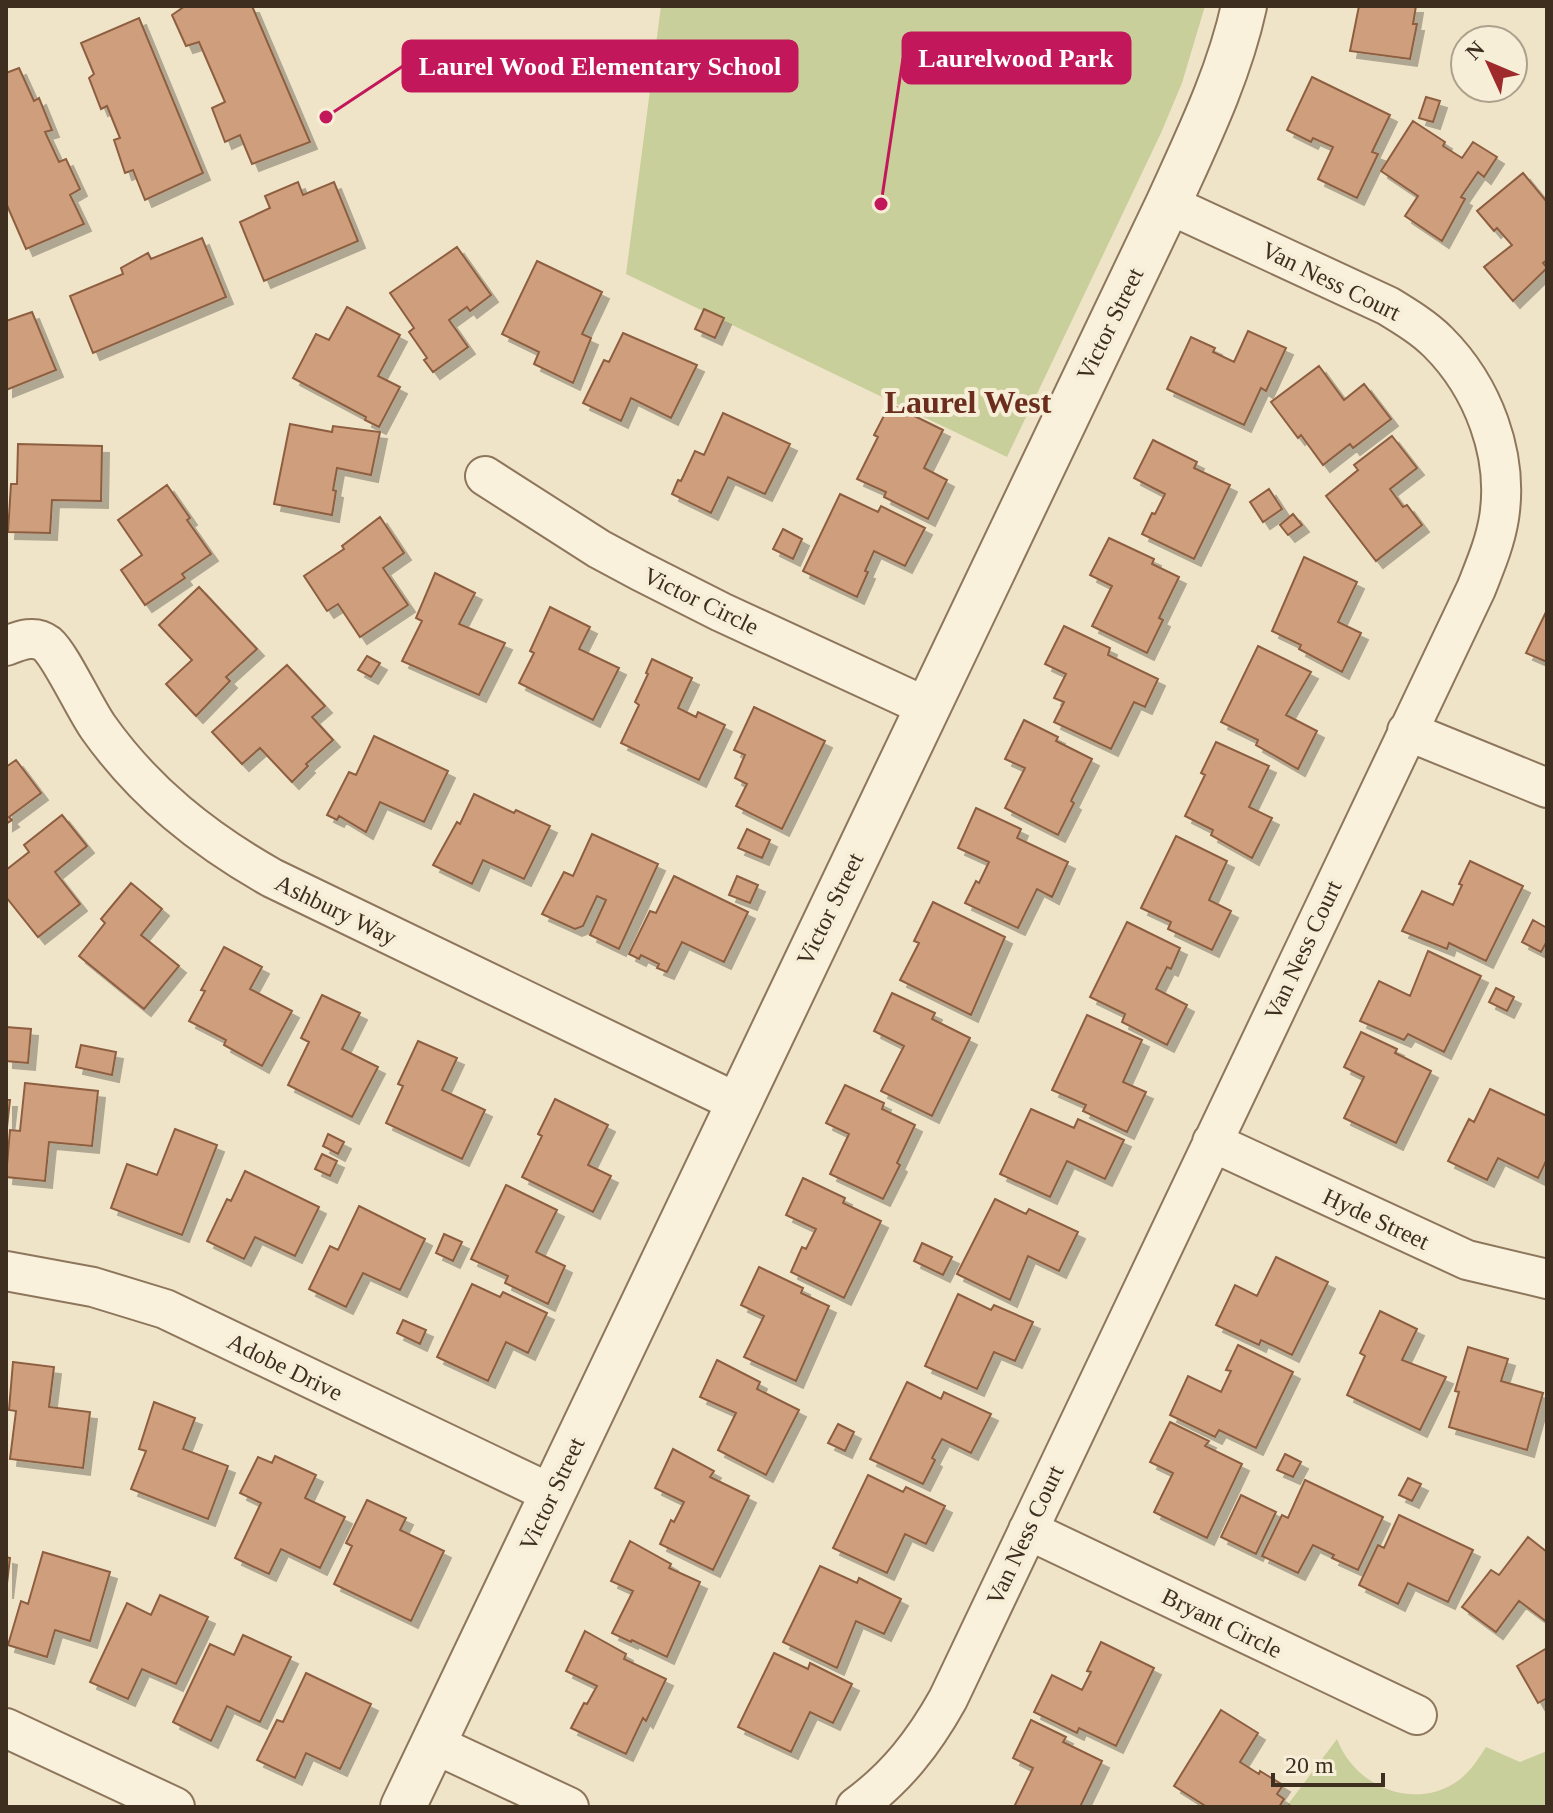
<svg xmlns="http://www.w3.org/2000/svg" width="1553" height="1813" viewBox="0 0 1553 1813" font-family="'Times New Roman',serif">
<defs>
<filter id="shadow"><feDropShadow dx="7" dy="7" stdDeviation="0" flood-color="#0004"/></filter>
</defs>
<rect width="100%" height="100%" fill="#f0e4c8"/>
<path fill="#c9cf9b" d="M661,6H1205L1182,83L1161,133L1007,457L626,274Z
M1337,1739C1355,1787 1415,1812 1459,1780C1471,1771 1478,1759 1486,1747L1520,1762L1547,1751V1807H1286Z"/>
<path fill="#cf9f7d" stroke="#8d5f41" stroke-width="2" filter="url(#shadow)" d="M252,6L310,142L252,164L240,135L225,142L212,108L225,102L199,42L186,46L172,15L185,6Z
M1359,6H1416L1413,24H1417L1410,59L1350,51Z
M139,18L203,173L145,200L133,170L125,173L114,140L120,138L107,106L101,109L89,78L94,74L81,43Z
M19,68L34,101L39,98L52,130L45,132L59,162L66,159L80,189L70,195L84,224L26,249L6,203V73Z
M1312,77L1390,115L1372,152L1378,154L1357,198L1318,179L1333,147L1313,138L1311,142L1287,130Z
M1426,97L1440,101L1433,122L1419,118Z
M1413,121L1445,142L1443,146L1462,158L1473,142L1497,157L1484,177L1478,172L1461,197L1465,199L1442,241L1405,216L1418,196L1381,171Z
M1523,173L1547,202V260L1543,263L1547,268L1513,301L1484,267L1512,245L1497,228L1494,231L1477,211Z
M298,182L303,195L334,182L358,241L264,281L240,222L270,208L265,196Z
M202,238L226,297L93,353L70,296L123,274L121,268L148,253L151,259Z
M457,247L491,295L470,311L467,307L449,320L468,347L433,372L424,360L427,358L409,332L414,328L390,293Z
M537,261L602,292L582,334L591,338L573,383L534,364L539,352L502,334Z
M347,307L400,335L378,376L400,387L379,427L365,420L366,417L293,378L316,334L329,340Z
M704,309L724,318L715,338L695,329Z
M32,312L56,370L6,390V321Z
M1248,331L1286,348L1266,391L1261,388L1244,425L1167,389L1191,337L1215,348L1213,352L1234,362Z
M623,333L697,365L671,418L631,398L621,421L583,403L604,360L609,362Z
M1319,366L1344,400L1364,384L1391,419L1353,448L1350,444L1323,465L1301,435L1298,438L1271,402Z
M890,404L943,430L924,468L947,480L928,519L884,497L886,492L857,479L878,437L874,435Z
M723,413L790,444L765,494L728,477L711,513L672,494L678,480L681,481L695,451L704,455Z
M290,424L332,432L333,426L380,432L371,475L337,468L333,490L336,491L332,515L274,504Z
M1392,436L1417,468L1390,489L1403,507L1407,505L1422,525L1376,561L1326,496L1358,470L1354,465Z
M1153,440L1197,462L1194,468L1230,485L1194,559L1142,534L1152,513L1155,514L1165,494L1134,478Z
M18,444L102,446L101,501L52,500L50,533L8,532L11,484H17Z
M167,485L190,518L187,520L211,554L182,574L185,578L145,605L121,570L142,555L118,520Z
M1269,489L1282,509L1263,522L1250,502Z
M840,494L878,512L881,506L925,528L905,566L874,551L865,571L868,572L857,597L803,571Z
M1293,514L1302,525L1288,535L1280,525Z
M380,517L404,553L383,568L408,605L360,637L338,604L327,611L304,576L344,549L342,546Z
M783,529L802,539L793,559L773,549Z
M1109,538L1154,559L1152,564L1179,577L1159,618L1163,620L1147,653L1092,626L1112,586L1090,575Z
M1304,557L1357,582L1338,622L1361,633L1342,672L1299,649L1301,645L1272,631Z
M435,573L475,593L459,624L505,643L479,695L402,661L422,621L416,618Z
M199,587L257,649L226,677L230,681L196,716L166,684L192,660L159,625Z
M550,607L590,627L579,649L619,668L593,720L519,683L534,653L530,651Z
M1547,610V662L1526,653Z
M1064,626L1110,648L1108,655L1158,679L1145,707L1134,702L1111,749L1054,722L1064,702L1054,698L1066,674L1045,664Z
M1258,646L1311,672L1286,715L1317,731L1298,769L1256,745L1258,740L1221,722Z
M367,656L380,663L371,677L358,670Z
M652,659L692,678L678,708L696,717L698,712L725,725L699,780L621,743L639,705L635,702L648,674L646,673Z
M287,665L325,706L312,717L333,740L306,764L308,766L292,782L260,748L242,764L212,732Z
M754,707L825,741L782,829L736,806L747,784L735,778L745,755L734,750Z
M1024,720L1058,737L1056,741L1092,759L1071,801L1074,803L1058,835L1005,808L1025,768L1005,759Z
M374,736L448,771L424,822L380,802L366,832L339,816L337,820L327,815L349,772L356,775Z
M1216,742L1269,766L1249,807L1272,818L1252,858L1211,835L1213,830L1185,816L1205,775L1201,773Z
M16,760L41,793L9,817L12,820L6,824V767Z
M474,794L514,813L516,810L550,826L524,879L483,860L472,884L433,865L457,822L460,824Z
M976,808L1021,829L1017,838L1068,862L1052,897L1037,889L1018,928L965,903L976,881L979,883L989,862L958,848Z
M62,815L87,846L55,872L80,904L38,937L6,897V870L29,852L24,845Z
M747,829L770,840L762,858L738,848Z
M592,834L658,864L619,949L590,935L606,900L597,896L583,926L575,929L542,914L564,872L573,876Z
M1176,836L1227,861L1209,900L1231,911L1212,950L1168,929L1171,922L1141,908Z
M1470,861L1523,886L1486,961L1449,943L1447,949L1402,931L1422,891L1453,905L1462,885L1459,884Z
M674,876L748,912L724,962L682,942L667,972L657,968L659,964L641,955L639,959L629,954L650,911L656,913Z
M737,876L758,885L750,903L729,895Z
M131,883L162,909L141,935L179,966L144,1009L79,956L105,923L101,919Z
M933,902L1005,937L971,1015L900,980L919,943L914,941Z
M1533,920L1547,928V941L1541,952L1522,942Z
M1127,922L1180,948L1171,969L1167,967L1156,989L1187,1005L1167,1045L1122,1022L1125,1014L1090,997Z
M224,947L262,967L250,989L292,1011L262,1066L224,1045L226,1040L189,1021L205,991L201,990Z
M1428,951L1481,976L1444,1052L1408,1034L1404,1040L1360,1021L1379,981L1410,996Z
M1496,988L1514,997L1507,1011L1489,1002Z
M892,993L935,1013L932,1019L970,1038L932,1116L881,1091L904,1046L874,1031Z
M322,995L360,1013L342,1049L378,1067L352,1117L288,1085L309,1042L301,1038Z
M1087,1015L1142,1040L1123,1082L1146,1092L1127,1132L1083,1111L1086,1105L1052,1090Z
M6,1027L31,1029L28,1063L6,1061Z
M1361,1032L1397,1049L1395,1053L1431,1071L1396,1143L1344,1118L1364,1077L1344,1067Z
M418,1041L457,1058L442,1090L485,1110L462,1159L386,1123L403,1086L398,1084Z
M81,1045L116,1052L112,1075L76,1067Z
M25,1083L98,1091L92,1146L49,1142L45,1181L6,1177L10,1130L20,1131Z
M845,1085L884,1103L882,1109L915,1125L897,1163L900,1165L883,1199L830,1174L849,1134L826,1123Z
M1490,1089L1547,1116V1159L1538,1178L1498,1158L1487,1180L1448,1161L1469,1119L1474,1122Z
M555,1099L608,1125L588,1165L611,1176L593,1212L522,1177L542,1136L538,1134Z
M6,1100H10L6,1136Z
M1031,1109L1074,1128L1078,1119L1124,1140L1105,1179L1067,1161L1050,1197L1000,1174Z
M175,1129L217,1145L182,1235L111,1208L127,1164L157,1175Z
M328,1134L344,1142L338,1154L323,1146Z
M322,1154L337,1161L330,1176L315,1169Z
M245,1171L319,1207L295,1256L255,1237L244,1259L207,1241L227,1199L231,1201Z
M803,1178L845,1198L843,1203L881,1221L844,1298L791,1272L802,1247L806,1249L816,1229L786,1215Z
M506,1185L557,1210L536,1252L565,1266L548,1304L505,1283L508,1276L471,1259Z
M995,1199L1026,1214L1029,1209L1078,1232L1059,1271L1028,1256L1010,1300L957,1274Z
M359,1206L425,1239L400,1290L363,1273L346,1307L309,1289L330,1246L338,1250Z
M444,1234L462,1242L453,1261L436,1253Z
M922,1243L952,1257L943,1275L914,1261Z
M1276,1257L1328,1282L1292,1355L1261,1340L1259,1345L1216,1325L1235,1285L1257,1296Z
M759,1267L803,1288L801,1293L829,1306L796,1381L744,1357L764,1316L741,1305Z
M472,1284L500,1297L503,1292L547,1313L528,1353L506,1342L488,1381L437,1357Z
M958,1294L991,1310L994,1305L1033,1322L1015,1361L994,1352L977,1389L925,1366Z
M1380,1311L1417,1329L1402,1360L1446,1377L1420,1430L1347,1395L1365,1356L1360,1353Z
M403,1320L426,1330L420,1344L397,1333Z
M1238,1345L1293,1372L1256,1448L1219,1430L1215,1437L1170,1415L1188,1376L1221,1392L1231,1371L1226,1370Z
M1468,1347L1508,1359L1501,1381L1543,1393L1527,1450L1449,1427L1459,1392L1455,1391Z
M717,1360L760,1382L757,1389L799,1410L766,1475L718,1450L736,1413L700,1397Z
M13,1362L54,1367L49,1407L90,1412L83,1468L10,1459L16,1411L9,1410Z
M907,1382L941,1399L944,1392L991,1414L971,1453L942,1439L932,1458L935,1460L923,1484L870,1459Z
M154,1402L195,1418L183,1449L228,1466L208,1519L131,1489L146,1451L139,1449Z
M1170,1422L1209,1441L1205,1446L1242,1464L1207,1538L1154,1512L1173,1473L1150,1462Z
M838,1424L854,1432L845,1451L828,1443Z
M673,1449L714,1471L710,1477L749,1496L713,1570L660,1544L671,1520L674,1522L684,1502L655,1488Z
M1285,1454L1301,1462L1293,1477L1277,1470Z
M275,1456L316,1475L305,1498L345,1517L320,1568L281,1549L269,1574L235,1558L261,1503L240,1493L258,1457L272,1463Z
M868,1475L903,1492L906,1487L945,1506L926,1544L905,1534L887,1573L833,1548Z
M1408,1478L1421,1484L1412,1501L1399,1495Z
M1305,1480L1383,1517L1358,1570L1332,1558L1334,1555L1313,1545L1298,1573L1262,1556L1282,1515L1288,1518Z
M1241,1495L1276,1512L1256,1554L1221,1537Z
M367,1500L406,1518L400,1530L444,1551L411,1621L334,1584L352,1546L346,1543Z
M1399,1515L1473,1550L1448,1602L1408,1583L1398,1604L1359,1585L1378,1545L1384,1548Z
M1528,1537L1547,1552V1622L1519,1601L1496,1632L1462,1607L1491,1570L1499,1575Z
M630,1541L671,1564L669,1568L700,1582L667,1657L632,1640L631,1642L612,1633L633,1591L611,1581Z
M43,1552L110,1572L90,1641L55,1630L47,1657L8,1645L21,1601L28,1604Z
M6,1557L10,1558L6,1592Z
M820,1566L857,1583L859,1578L901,1599L884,1634L856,1621L837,1668L783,1642Z
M160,1595L208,1617L176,1684L142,1669L128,1699L90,1682L127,1603L151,1615Z
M585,1631L626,1654L624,1659L666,1679L646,1721L643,1718L626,1754L571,1728L584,1703L587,1704L597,1686L566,1671Z
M243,1635L291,1657L260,1722L227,1706L211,1741L173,1722L210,1644L234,1655Z
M1101,1642L1154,1668L1116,1746L1079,1728L1077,1733L1034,1712L1052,1675L1082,1690L1091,1672L1087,1671Z
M1547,1648V1698L1538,1703L1517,1666Z
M774,1653L808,1669L810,1663L852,1684L833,1723L810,1712L791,1752L738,1727Z
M306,1673L371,1704L340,1769L306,1753L295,1778L257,1760L277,1720L283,1722Z
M1221,1710L1258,1733L1240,1762L1259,1774L1260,1771L1283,1785L1277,1794L1284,1799L1279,1807H1207L1174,1786Z
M1031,1720L1066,1737L1063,1742L1102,1761L1080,1807H1014L1033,1768L1013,1758Z"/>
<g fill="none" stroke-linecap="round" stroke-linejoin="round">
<g stroke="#8d765c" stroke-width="42">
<path id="minor" d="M485,476L599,549L640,571L721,612L927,707
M6,646C19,641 34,634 47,644C61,656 84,707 98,727C144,792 203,839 272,878L738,1103
M1407,731L1547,788
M1212,1142L1467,1260L1547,1279
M6,1271L93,1287L165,1309L552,1494
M1028,1530L1417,1715
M6,1728L175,1807
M434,1744L569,1807
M856,1807C897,1777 924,1742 948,1699L1476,589C1485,566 1495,543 1499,518C1509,455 1483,387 1438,342C1424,328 1406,317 1388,306L1168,204"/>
</g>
<g stroke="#8d765c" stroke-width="48">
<path id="tertiary" d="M403,1807L1168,204C1197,140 1229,75 1244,6"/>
</g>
<use href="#minor" stroke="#faf1dc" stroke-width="38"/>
<use href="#tertiary" stroke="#faf1dc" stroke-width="44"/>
</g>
<g text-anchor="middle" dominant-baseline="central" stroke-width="8" stroke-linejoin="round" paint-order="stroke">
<g font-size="24" fill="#3d2e20" stroke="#f7eed8">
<text transform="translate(1331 281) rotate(26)">Van Ness Court</text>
<text transform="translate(1110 324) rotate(-64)">Victor Street</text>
<text transform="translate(701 601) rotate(26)">Victor Circle</text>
<text transform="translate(830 909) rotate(-64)">Victor Street</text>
<text transform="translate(336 910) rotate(26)">Ashbury Way</text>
<text transform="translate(1303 950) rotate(-65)">Van Ness Court</text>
<text transform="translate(1376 1219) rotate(25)">Hyde Street</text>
<text transform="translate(285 1367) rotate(26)">Adobe Drive</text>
<text transform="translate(552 1494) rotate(-65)">Victor Street</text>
<text transform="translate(1025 1535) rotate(-65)">Van Ness Court</text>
<text transform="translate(1222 1623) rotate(26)">Bryant Circle</text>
</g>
<g font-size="32" font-weight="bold" fill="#6b2e1e" stroke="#f7eed8">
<text x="968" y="402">Laurel West</text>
</g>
</g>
<path fill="none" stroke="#c2185b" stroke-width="3" d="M881 204L903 58M326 117L403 66"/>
<g fill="#c2185b" stroke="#f7eed8" stroke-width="3">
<circle cx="881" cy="204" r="8"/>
<circle cx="326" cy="117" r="8"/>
</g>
<g fill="#c2185b" stroke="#c2185b" stroke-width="3">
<rect x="903" y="33" width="227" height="50" rx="8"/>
<rect x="403" y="41" width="394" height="50" rx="8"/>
</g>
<g font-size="26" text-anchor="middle" font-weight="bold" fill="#fff">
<text x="1016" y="67">Laurelwood Park</text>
<text x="600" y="75">Laurel Wood Elementary School</text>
</g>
<rect width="1553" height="1813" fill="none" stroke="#3d2e20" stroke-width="16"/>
<g transform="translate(1489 64) rotate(314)"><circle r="38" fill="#f7eed8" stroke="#ada18e" stroke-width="2"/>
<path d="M0-6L14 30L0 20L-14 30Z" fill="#9e2a2b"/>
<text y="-12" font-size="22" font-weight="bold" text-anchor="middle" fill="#3d2e20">N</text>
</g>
<path d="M1273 1773v12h110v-12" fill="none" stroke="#3d2e20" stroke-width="4"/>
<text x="1285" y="1773" font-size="24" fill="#3d2e20" stroke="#f7eed8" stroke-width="6" paint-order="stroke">20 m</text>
</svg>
